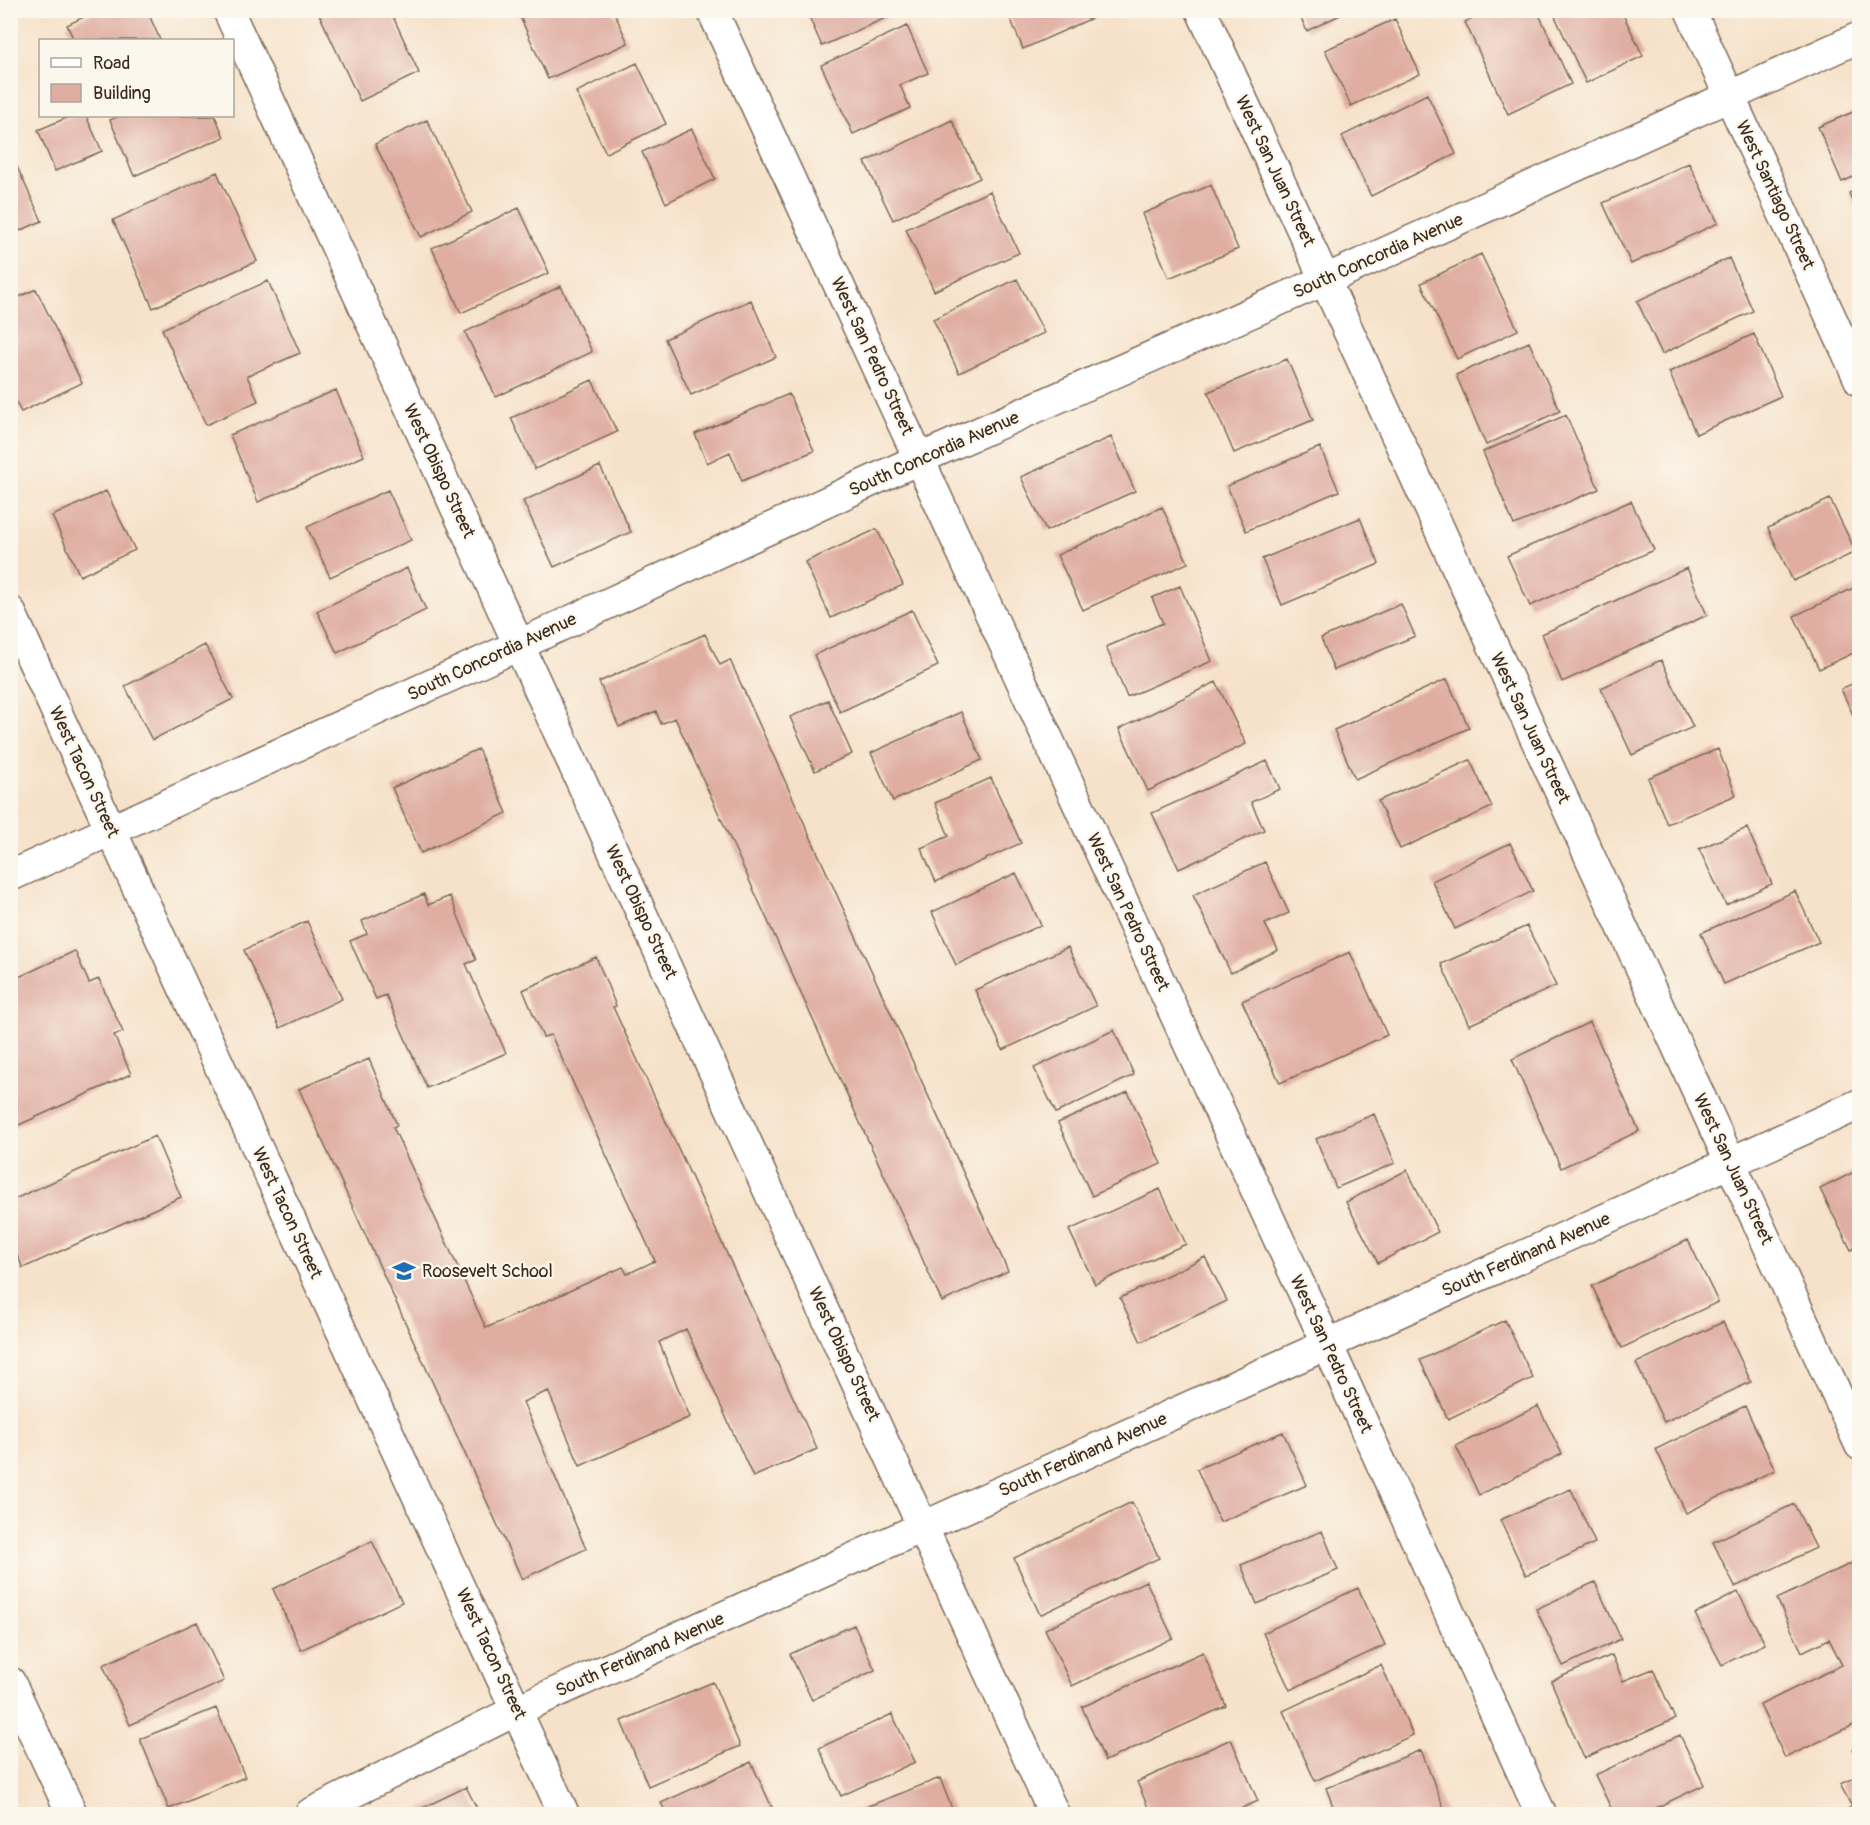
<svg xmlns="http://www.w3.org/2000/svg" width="1870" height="1825" viewBox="0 0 1870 1825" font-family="Pangolin,sans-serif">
<rect width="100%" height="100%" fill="#fbf7ec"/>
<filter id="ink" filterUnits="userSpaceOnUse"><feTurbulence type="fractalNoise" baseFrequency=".0167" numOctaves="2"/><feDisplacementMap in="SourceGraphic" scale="12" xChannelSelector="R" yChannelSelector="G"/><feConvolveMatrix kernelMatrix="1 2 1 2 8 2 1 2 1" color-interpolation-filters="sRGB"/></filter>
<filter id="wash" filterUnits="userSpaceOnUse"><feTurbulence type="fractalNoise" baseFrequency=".008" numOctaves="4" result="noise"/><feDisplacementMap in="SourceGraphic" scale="24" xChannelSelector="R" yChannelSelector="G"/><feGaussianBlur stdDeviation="1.35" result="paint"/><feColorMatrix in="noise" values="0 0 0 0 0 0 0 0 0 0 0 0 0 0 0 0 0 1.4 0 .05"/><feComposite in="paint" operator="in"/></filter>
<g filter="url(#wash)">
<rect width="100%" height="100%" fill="#f6e2ca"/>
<g id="blocks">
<path fill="#dfada2" d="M98,10H147L160,40H74L67,25Z
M326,10H390L419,73L360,101L319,14Z
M522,10H613L628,43L548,79L518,12Z
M806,10H904L822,46Z
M1007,10H1110L1023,49Z
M1297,10H1350L1307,31Z
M1488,10H1537L1571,84L1508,114L1465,22Z
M1552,10H1621L1643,56L1586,83Z
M1395,19L1420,74L1351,106L1325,50Z
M907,26L928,73L900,85L910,108L853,134L821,65Z
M637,63L666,124L606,153L576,92Z
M1427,94L1456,154L1371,196L1342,136Z
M1860,109V174L1842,182L1818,127Z
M71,116H86L102,151L55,171L38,130Z
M120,116H215L224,137L134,176L110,120Z
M427,120L472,212L421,237L375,144Z
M952,120L980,178L893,220L865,162Z
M692,129L715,179L666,203L642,152Z
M10,156H12L42,221L10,235Z
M1689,163L1718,223L1631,264L1603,203Z
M217,172L257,261L153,308L113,220Z
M1211,185L1238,249L1169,278L1142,214Z
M1860,188V217L1849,193Z
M990,191L1019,253L934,291L906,229Z
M519,208L549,273L461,313L432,248Z
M1481,254L1518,330L1457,359L1421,283Z
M1729,258L1753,311L1662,354L1637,301Z
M1017,279L1044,333L959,373L933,319Z
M268,281L300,353L247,376L258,401L206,425L162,329Z
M561,286L592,352L496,397L465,332Z
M36,289L82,383L21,412L10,390V301Z
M751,300L776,357L691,395L665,339Z
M1754,334L1781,396L1696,434L1669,372Z
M1529,342L1560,411L1486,445L1456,375Z
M1287,359L1313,420L1234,453L1208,392Z
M592,380L617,432L535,469L511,418Z
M336,390L364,456L258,502L230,435Z
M789,394L814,451L742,481L730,452L707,463L695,434Z
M1566,415L1599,489L1514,525L1483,452Z
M1111,437L1135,491L1046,531L1021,477Z
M1320,447L1339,491L1246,531L1227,486Z
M600,466L631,532L554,567L523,501Z
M388,490L411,540L330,577L307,527Z
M106,491L135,550L80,576L52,516Z
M1830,499L1856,552L1793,581L1768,528Z
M1631,501L1654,550L1530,606L1507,556Z
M1162,507L1188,563L1083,610L1057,555Z
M1360,518L1379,564L1282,605L1262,559Z
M877,529L903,585L831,618L805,562Z
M407,568L426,610L337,653L317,611Z
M1687,568L1707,615L1562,682L1542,634Z
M1860,585V650L1819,669L1794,616Z
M1180,586L1212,661L1127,697L1106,647L1163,623L1152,598Z
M1401,604L1415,636L1334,670L1321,638Z
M912,610L938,666L840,712L814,655Z
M705,634L720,665L730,660L1008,1271L942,1302L675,718L661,724L656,711L619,727L599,682Z
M205,645L233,699L152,740L125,686Z
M1661,660L1693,727L1632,755L1601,688Z
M1447,679L1469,728L1355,779L1334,730Z
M1860,680V730L1841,689Z
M1216,682L1246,744L1148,791L1119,729Z
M828,700L852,754L815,771L790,717Z
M961,712L982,760L893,801L871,753Z
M478,749L507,813L421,853L392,788Z
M1718,749L1736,795L1667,824L1648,778Z
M1470,760L1492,807L1400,849L1378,801Z
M1267,761L1280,789L1251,802L1264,830L1179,869L1152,813Z
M991,778L1021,843L936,882L921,848L949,836L935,803Z
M1747,828L1772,884L1726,905L1699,849Z
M1510,843L1533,891L1455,929L1432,881Z
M1265,862L1289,913L1265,924L1278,950L1231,973L1193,895Z
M1016,873L1041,925L956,965L932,912Z
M1795,891L1819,942L1724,984L1701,933Z
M424,894L428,905L450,896L476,960L466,964L506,1053L427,1088L386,995L376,999L350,941L367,934L362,921Z
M307,921L342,999L280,1028L244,950Z
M1527,926L1556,986L1469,1025L1441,964Z
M1068,947L1096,1006L1003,1050L975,990Z
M75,951L89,983L99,979L123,1032L114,1035L131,1074L10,1129V981Z
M1350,952L1387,1035L1280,1083L1242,1001Z
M596,957L616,1006L613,1007L817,1449L753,1477L686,1329L659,1342L690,1417L580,1466L548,1391L523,1402L586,1549L522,1579L299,1089L369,1059L397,1125L393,1127L486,1328L623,1267L627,1274L655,1261L551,1035L543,1037L523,990Z
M1590,1022L1639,1131L1561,1168L1512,1059Z
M1114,1030L1134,1075L1056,1113L1034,1068Z
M1128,1092L1161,1164L1092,1196L1058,1123Z
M1374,1114L1395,1163L1336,1188L1316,1139Z
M155,1136L181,1197L23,1268L10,1239V1201Z
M1860,1169V1245L1851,1250L1820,1189Z
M1407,1170L1438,1232L1378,1263L1346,1202Z
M1160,1189L1186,1244L1095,1284L1069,1230Z
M1688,1240L1718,1302L1622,1348L1592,1286Z
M1205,1257L1227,1301L1141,1342L1120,1298Z
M1860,1258V1274L1853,1261Z
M1505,1320L1533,1378L1448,1419L1420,1360Z
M1723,1322L1751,1382L1664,1422L1636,1363Z
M1538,1406L1562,1454L1479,1495L1456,1446Z
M1745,1406L1775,1470L1686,1513L1656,1449Z
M1283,1432L1307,1485L1220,1522L1197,1469Z
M1571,1489L1595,1543L1526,1575L1500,1520Z
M1132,1502L1159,1558L1040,1615L1014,1558Z
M1794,1504L1816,1548L1735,1587L1713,1542Z
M1322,1531L1338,1570L1257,1604L1241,1565Z
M372,1541L402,1602L301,1650L273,1589Z
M1858,1560L1860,1563V1722L1785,1758L1760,1705L1842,1665L1829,1639L1802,1652L1777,1599Z
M1146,1581L1173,1638L1072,1686L1045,1629Z
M1595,1582L1621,1639L1563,1666L1536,1609Z
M1358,1588L1385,1645L1290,1690L1263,1633Z
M1738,1592L1765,1644L1722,1665L1695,1614Z
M197,1622L224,1681L130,1725L103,1665Z
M854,1625L875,1670L812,1700L790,1654Z
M1203,1652L1226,1706L1105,1761L1082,1707Z
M1612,1655L1623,1681L1653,1669L1675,1719L1584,1758L1551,1681Z
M1381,1665L1413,1735L1315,1781L1283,1711Z
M713,1682L740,1746L648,1786L621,1721Z
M216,1708L245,1777L169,1809L140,1739Z
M892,1714L915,1762L841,1796L819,1748Z
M1680,1735L1704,1785L1643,1814H1614L1595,1775Z
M1231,1739L1258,1801L1229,1814H1151L1137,1782Z
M1860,1745V1762L1853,1749Z
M1421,1750L1446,1814H1336L1326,1788Z
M751,1762L775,1814H667L661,1803Z
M1860,1775V1814H1837L1852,1807L1840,1784Z
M940,1778L954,1814H848Z
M466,1787L480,1814H410Z"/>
</g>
</g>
<g filter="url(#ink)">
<use href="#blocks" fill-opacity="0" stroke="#7c6a5a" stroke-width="1.5"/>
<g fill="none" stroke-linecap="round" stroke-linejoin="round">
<g stroke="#7c6a5a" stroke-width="33">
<path id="street" d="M228,10L1054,1814
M712,10L1327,1344L1541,1814
M1201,10L1860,1445
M1690,10L1860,381
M10,611L564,1814
M10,876L519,645L919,459L1325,280L1860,37
M10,1682L72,1814
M310,1814L517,1710L1860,1104"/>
</g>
<use href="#street" stroke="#fff" stroke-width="30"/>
</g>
</g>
<defs>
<g id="school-bare" transform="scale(1.8)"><path d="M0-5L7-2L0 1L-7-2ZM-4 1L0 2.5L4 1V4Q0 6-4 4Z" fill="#1f6fb2" stroke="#fbf7ec" stroke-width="2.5" paint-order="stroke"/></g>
</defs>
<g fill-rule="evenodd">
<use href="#school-bare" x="404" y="1271"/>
</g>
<g text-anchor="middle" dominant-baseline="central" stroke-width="4.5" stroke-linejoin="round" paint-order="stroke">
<g font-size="18" fill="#3b2a1e" stroke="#fbf7ec">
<text transform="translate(1275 171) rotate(65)">West San Juan Street</text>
<text transform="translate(1775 195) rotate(65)">West Santiago Street</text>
<text transform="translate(1378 256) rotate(-24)">South Concordia Avenue</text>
<text transform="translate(872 356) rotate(65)">West San Pedro Street</text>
<text transform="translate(934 454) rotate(-24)">South Concordia Avenue</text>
<text transform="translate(439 471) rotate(65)">West Obispo Street</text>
<text transform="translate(492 657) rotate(-25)">South Concordia Avenue</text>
<text transform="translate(1530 728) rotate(65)">West San Juan Street</text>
<text transform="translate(84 772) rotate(65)">West Tacon Street</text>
<text transform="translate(641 912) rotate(65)">West Obispo Street</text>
<text transform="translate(1128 912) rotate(65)">West San Pedro Street</text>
<text transform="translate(1733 1169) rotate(65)">West San Juan Street</text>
<text transform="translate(287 1213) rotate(65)">West Tacon Street</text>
<text transform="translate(1526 1255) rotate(-24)">South Ferdinand Avenue</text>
<text transform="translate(844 1354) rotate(65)">West Obispo Street</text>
<text transform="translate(1331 1354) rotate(65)">West San Pedro Street</text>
<text transform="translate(1083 1455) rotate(-24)">South Ferdinand Avenue</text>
<text transform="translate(491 1654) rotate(65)">West Tacon Street</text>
<text transform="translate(640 1655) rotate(-24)">South Ferdinand Avenue</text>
</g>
<g font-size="18" fill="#3b2a1e" stroke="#fbf7ec" text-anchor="start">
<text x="422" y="1271">Roosevelt School</text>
</g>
</g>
<rect width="1870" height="1825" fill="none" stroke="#fbf7ec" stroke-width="36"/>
<rect x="39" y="39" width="195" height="78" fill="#fbf7ec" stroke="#aea59a" stroke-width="1.5"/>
<rect x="51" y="58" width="30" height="9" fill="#ffffff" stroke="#aea59a" stroke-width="1.5"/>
<text x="93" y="69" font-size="18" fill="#3b2a1e">Road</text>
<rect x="51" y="84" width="30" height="18" fill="#dfada2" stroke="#aea59a" stroke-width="1.5"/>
<text x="93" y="99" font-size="18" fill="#3b2a1e">Building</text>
</svg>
